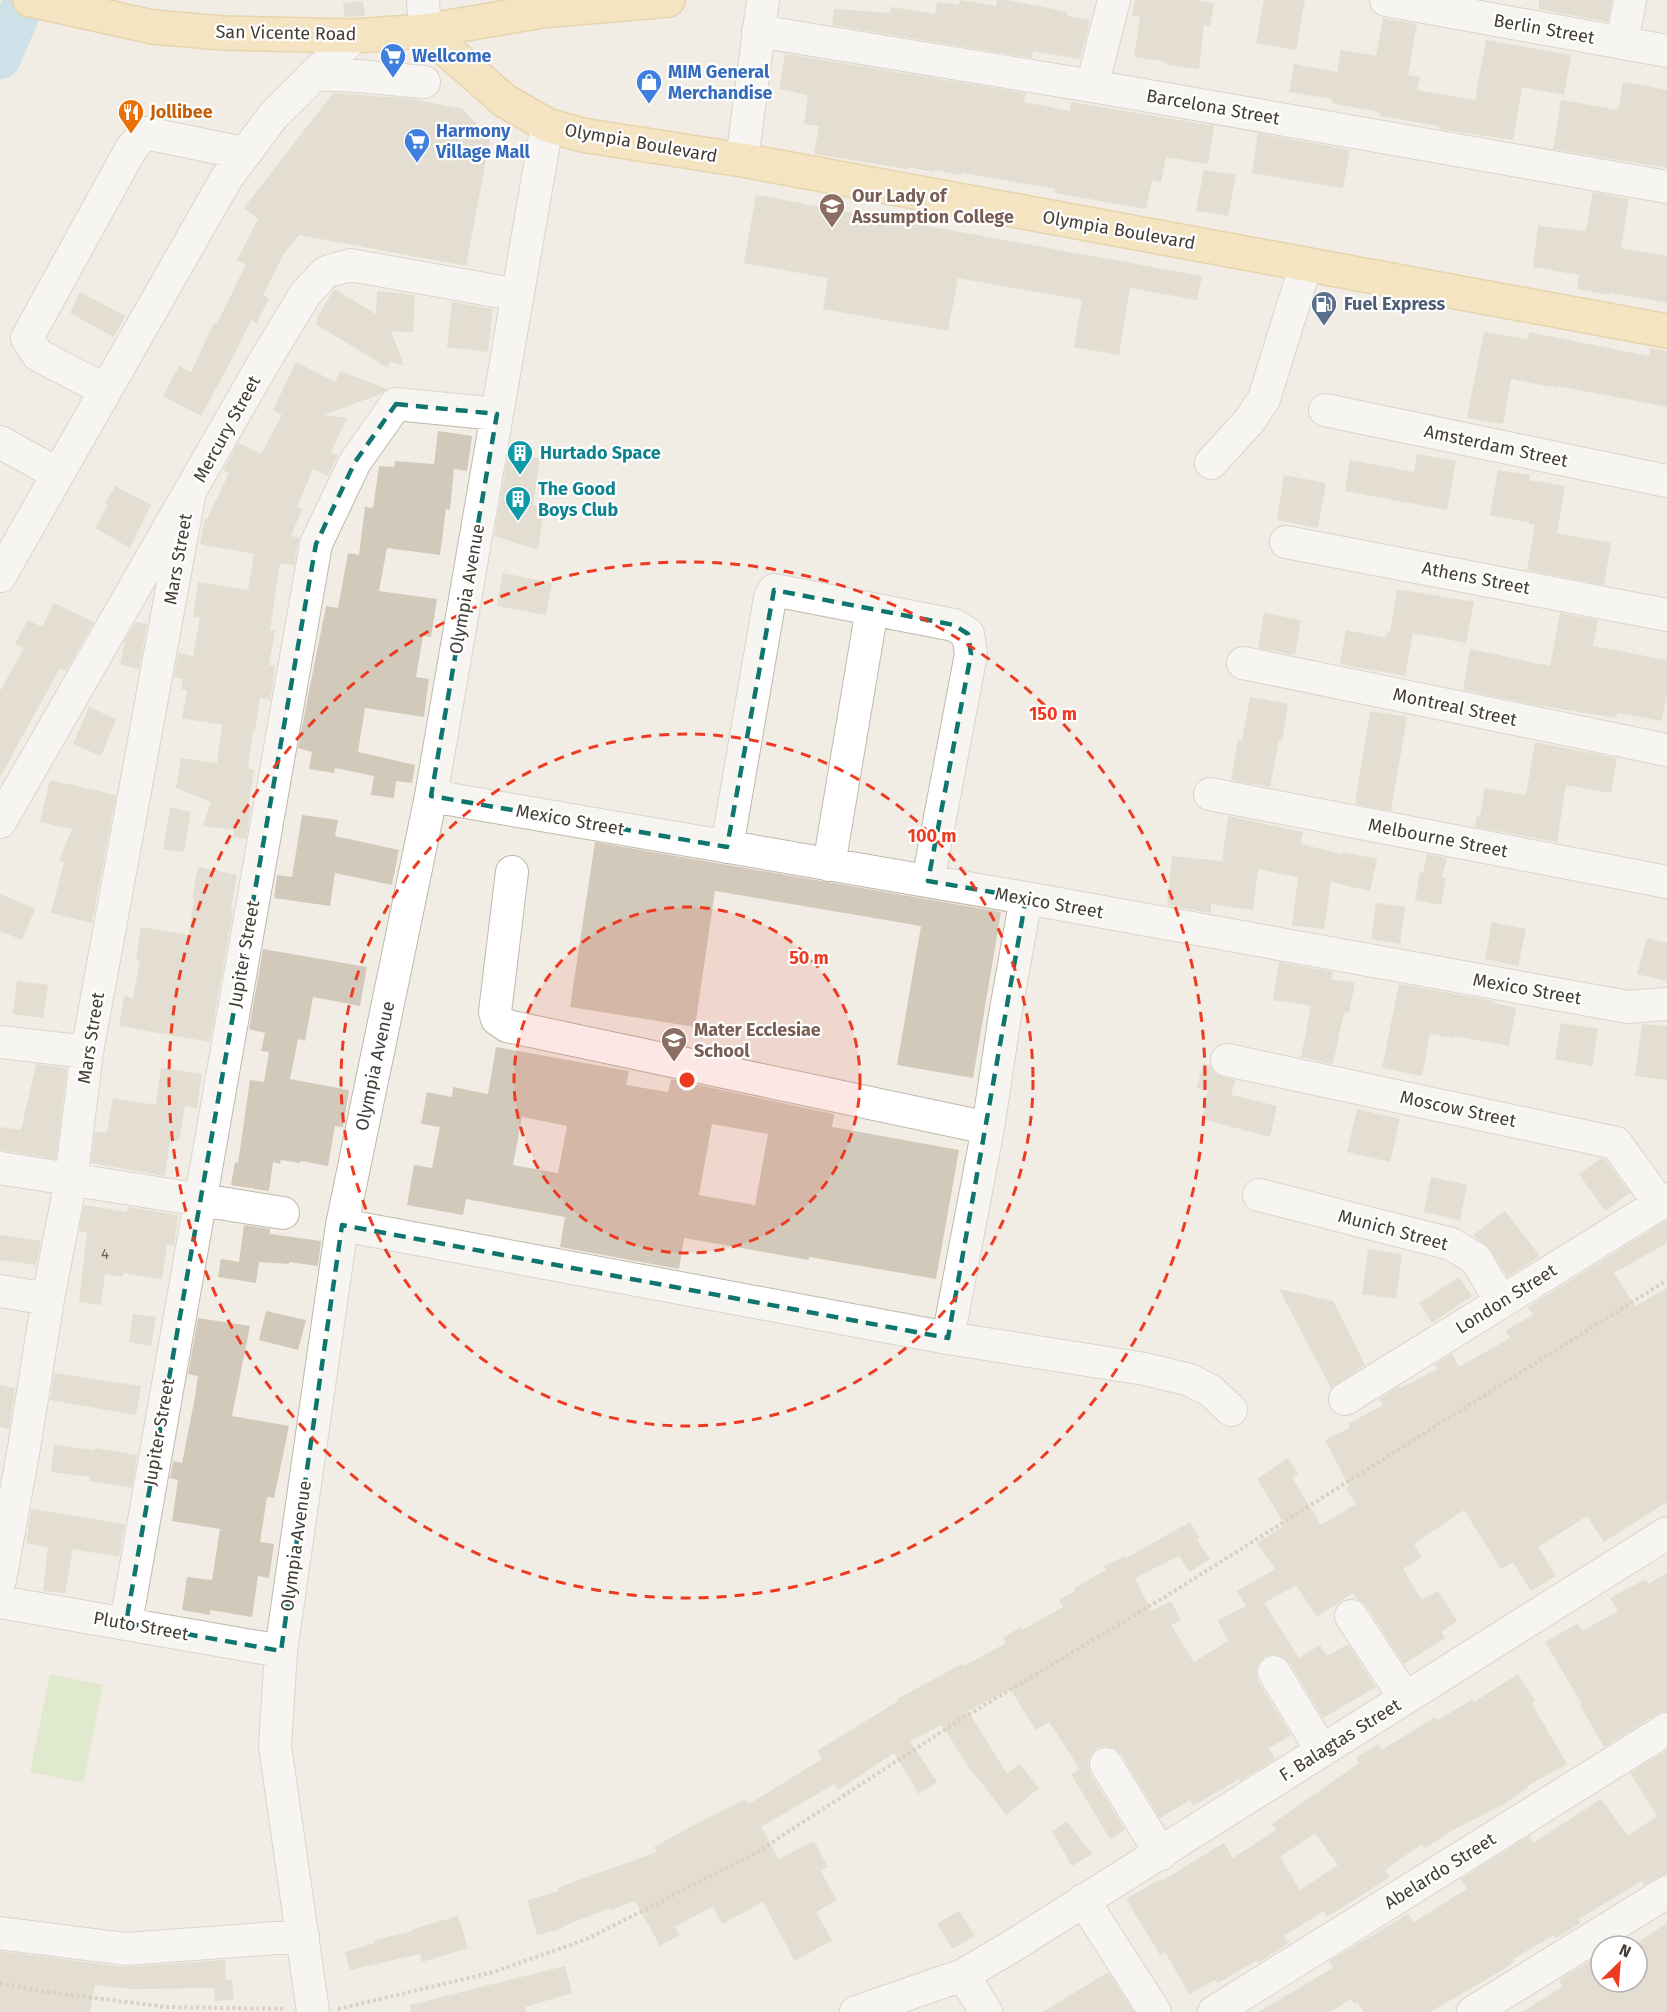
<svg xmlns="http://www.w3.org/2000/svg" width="1667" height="2012" viewBox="0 0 1667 2012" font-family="'Fira Sans',sans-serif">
<rect width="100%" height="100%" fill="#f1ede5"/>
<path fill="#cde4b0" d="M50,1674L103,1685L83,1783L30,1772Z"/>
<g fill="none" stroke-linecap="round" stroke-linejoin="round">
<path stroke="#a4d0eb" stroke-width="42" d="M0,58L25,0"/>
</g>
<path fill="#d2c9bb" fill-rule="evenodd" d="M960,0L996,6L997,0H1006L1068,12L1067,16L1090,20L1080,59L1033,51L1032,58L832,25L834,9L890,13L891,7L935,14L937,2L959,5Z
M1135,0H1194L1214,3L1210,26L1204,25L1199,69L1166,65L1167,62L1134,57L1140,17L1132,16Z
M1264,0H1305L1296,50L1256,43Z
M1539,0H1612L1608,22L1539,9Z
M363,1L365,16L345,17L343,3Z
M1383,18L1417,24L1408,75L1420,77L1417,90L1475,100L1486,40L1571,55L1564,95L1522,87L1513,140L1439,129V126L1379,116L1380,112L1331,103L1332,99L1289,92L1294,64L1337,72L1341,50L1376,56Z
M785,54L1026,93L1024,102L1070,111L1071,102L1214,126L1208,164L1166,157L1161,182L1152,180L1146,209L1055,193V189L962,173L961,175L934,170V172L907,167V169L814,154L819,126L804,124L808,95L779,89Z
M1623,82L1667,90V168L1553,149L1561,100L1618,110Z
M333,93L413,99L463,109L490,139L466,266L299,235L283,255L263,295L269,298L257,323L251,320L233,357L201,416L163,396L179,366L191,372L214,323L217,324L246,264L237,260L258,219L244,208Z
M1258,133L1350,150L1343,188L1252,173Z
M1204,170L1236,175L1228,216L1196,211Z
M1593,192L1629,199L1621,248L1667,256V303L1611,293L1610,295L1577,289L1579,275L1533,267L1538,226L1586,231Z
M756,195L1202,276L1197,300L1130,288L1119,355L1074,347L1082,300L958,278L948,331L823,309L828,278L744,263Z
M334,289L376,314L377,291L415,295L413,332L391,331L404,365L390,362L388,368L317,325V318Z
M80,292L125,316L114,337L70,313Z
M452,302L493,309L488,352L447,347Z
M1484,332L1528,339L1529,332L1649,356L1650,348L1667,351V407L1558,386V388L1511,379L1503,424L1467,418Z
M296,362L335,382L340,371L387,389L381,394L323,415L347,418L331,452L338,455L328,476L313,469L297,507L302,509L291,536L299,538L294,565L280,563L270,630H275L269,665H275L272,690L270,700L260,698L255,731H253L248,768L254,770L248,807L251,808L246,839L233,837L234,830L203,826L211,802L176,788L181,758L217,763L222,725L182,718L187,690L181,689L183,679L174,677L178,653L193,656L200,618L193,617L198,582L248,590L254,554L200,544L205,518L207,519L229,473L223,471L238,443L261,454L282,415L273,410Z
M438,431L472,436L467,471L454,469L450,510L446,509L440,555L387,548L379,591L437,599L431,637L423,636L416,677L429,679L424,717L365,708L358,752L415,765L412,783L396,781L394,798L371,795L374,776L335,768L334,773L309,769L312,752L298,748L309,691L326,606L338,608L348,553L359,555L365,507L373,508L379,466L394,467L395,461L434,464Z
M1417,454L1456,461L1447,510L1345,491L1350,460L1414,472Z
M508,455L540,458L533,505L544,508L538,550L494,536Z
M1498,470L1530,475L1529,480L1565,486L1557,533L1611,543L1604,585L1527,570L1535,525L1529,524V522L1490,515Z
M1284,475L1326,483L1318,528L1277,520Z
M115,486L151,505L130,548L95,528L108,505L105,504Z
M503,573L552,583L546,615L497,606Z
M1397,589L1474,602L1466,643L1413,633L1405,676L1340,664L1346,630L1386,638L1387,631L1390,632Z
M54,603L94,622L66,671L60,668L0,777V691L24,648L15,644L28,620L42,627Z
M1264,613L1301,620L1295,655L1258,648Z
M1560,613L1598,620L1593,646L1667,660V693L1662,721L1617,713L1616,718L1536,705L1463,690L1470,649L1550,666Z
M136,622L147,624L139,669L120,665L125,640Z
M1250,697L1288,704L1282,742L1279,741L1270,787L1231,780L1238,739L1242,740Z
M89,707L116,719L101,756L73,744Z
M1370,711L1407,717L1391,811L1355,804Z
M1535,742L1617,758L1611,793L1566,785L1557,842L1475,827L1477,816L1480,817L1485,788L1526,795Z
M50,780L116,795L92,923L51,913L64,862L59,860L72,829L40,822Z
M170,807L191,812L184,852L163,849Z
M302,815L338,820L335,836L399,850L392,885L335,873L330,906L274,898L277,875L292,877Z
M1228,816L1303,832L1300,844L1342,854L1343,852L1377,859L1370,891L1331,882L1324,929L1292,925L1298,877L1258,869L1253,910L1211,904V913L1167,905L1172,856L1222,861Z
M595,842L1001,912L973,1078L897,1065L921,926L715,891L695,1027L570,1007Z
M1427,854L1447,858L1442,877L1446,878L1441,905L1415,900L1420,872L1423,873Z
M198,867L237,875L231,909L233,910L210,1042L119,1026L124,996L133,998L140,960H136L141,927L189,935L194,899L192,898Z
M0,894L35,909L22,940L0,931Z
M1376,903L1405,907L1400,944L1371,939Z
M1492,922L1526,929L1518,966L1485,959Z
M1647,938L1667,943V981L1637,974Z
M263,949L367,967L360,1006L313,997L305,1041L298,1039L290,1079L349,1090L343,1127L335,1126L328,1166L301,1161L300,1163L281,1160L280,1164L273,1162L269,1191L231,1185L235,1162L238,1163L250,1080L264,1082L269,1052L261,1051L265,1033L249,1029Z
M1279,962L1333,972L1331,979L1355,983L1349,1013L1344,1012L1333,1064L1301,1057L1311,1006L1273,1000Z
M17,981L48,985L43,1018L13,1014Z
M1399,984L1494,1001L1493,1003L1516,1008L1509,1046L1454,1036L1453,1038L1430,1034L1422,1076L1382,1068Z
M1561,1023L1598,1029L1592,1066L1555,1059Z
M1642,1024L1667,1026V1080L1635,1076Z
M496,1047L629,1071L626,1085L668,1092L671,1079L834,1114L832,1127L959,1150L936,1279L809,1257V1260L684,1238L679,1269L560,1247L565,1217L466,1199L463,1215L407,1205L414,1165L432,1168L440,1127L421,1124L427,1092L452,1097L453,1087L488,1094ZM522,1117L567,1126L558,1173L513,1165ZM712,1124L768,1134L755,1205L699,1195Z
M1203,1063L1210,1065L1215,1074L1235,1080L1231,1095L1277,1106L1270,1137L1202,1119L1208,1090L1197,1088Z
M36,1064L67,1068L56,1159L0,1150V1127L21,1130Z
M161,1068L202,1074L197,1108L185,1106L179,1141L170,1140L165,1176L91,1163L95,1132L107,1133L113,1098L156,1105Z
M1357,1109L1400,1119L1390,1162L1347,1152Z
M1602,1158L1605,1159L1630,1193L1605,1211L1579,1174Z
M1431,1177L1467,1185L1460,1220L1424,1212Z
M84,1205L127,1212L128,1207L178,1215L174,1246L167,1245L162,1279L123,1273V1277L105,1274L101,1305L79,1302L87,1233L79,1231Z
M1505,1211L1540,1256L1507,1277L1491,1250L1473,1235Z
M1667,1220V1243L1614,1273L1635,1306L1667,1288V1502L1604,1542L1587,1516L1538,1547L1556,1576L1531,1591L1513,1562L1501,1569L1464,1510L1414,1544L1422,1557L1403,1569L1422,1600L1438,1591L1457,1621L1441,1632L1445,1638L1404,1664L1366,1606L1357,1599L1353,1593L1317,1617L1296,1585L1264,1603L1299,1658L1320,1645L1327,1656L1348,1644L1376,1687L1323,1718L1289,1662L1283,1657L1274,1654L1264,1657L1258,1664L1256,1672L1258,1681L1291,1735L1269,1748L1275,1759L1240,1781L1239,1779L1193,1806L1190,1800L1160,1818L1121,1754L1114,1748L1105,1746L1097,1748L1090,1756L1088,1765L1090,1773L1125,1830L1110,1839L1071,1774L1080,1769L1049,1722L1036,1730L1010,1689L968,1711L1007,1774L1020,1764L1039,1788L1006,1815L973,1772L972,1773L942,1725L910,1741L937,1782L919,1794L894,1753L838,1790L834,1784L761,1827L779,1859L814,1841L828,1867L820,1870L837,1900L816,1912L832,1940L795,1961L763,1902L722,1924L713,1906L675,1927L680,1935L660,1946L635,1901L611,1910L610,1908L564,1926V1928L537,1935L527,1900L559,1891L558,1888L576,1881L657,1852L654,1847L700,1822L746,1799L749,1804L822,1759L817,1751L898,1701L897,1699L962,1664L964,1666L1006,1643L1003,1638L1021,1627L1022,1630L1063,1607L1059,1600L1075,1591L1073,1589L1106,1570L1104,1566L1125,1556L1126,1558L1190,1522L1200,1538L1197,1540L1210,1559L1190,1572L1179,1556L1135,1578L1151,1611L1171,1601L1181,1620L1171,1625L1194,1662L1228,1641L1218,1620L1246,1606L1237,1591L1275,1569L1257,1543L1285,1525L1257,1479L1288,1458L1298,1474L1292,1478L1321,1525L1356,1504L1346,1488L1349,1486L1325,1440L1350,1428L1348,1424L1383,1405L1379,1399L1399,1386L1400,1388L1438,1369L1435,1364L1452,1354L1459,1367L1510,1338L1506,1330L1533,1315L1528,1307Z
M244,1225L270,1229V1234L321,1241L318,1266L289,1262V1264L259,1262L256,1283L218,1277L221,1259L239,1262Z
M0,1235L41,1241L36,1265L0,1260Z
M1368,1249L1402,1254L1396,1299L1362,1294Z
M1459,1277L1472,1296L1432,1323L1419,1303Z
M1279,1289L1333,1301L1365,1365L1331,1388Z
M266,1311L306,1320L298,1350L259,1340Z
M133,1314L156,1317L151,1346L129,1342Z
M198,1318L250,1326L232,1416L289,1426L274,1498L267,1497L260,1542L274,1544L269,1578L258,1576L252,1617L210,1610V1615L182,1610L187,1577L212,1580L220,1529L172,1521L178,1480L170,1478L173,1461L182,1463L195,1397L198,1376L188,1374Z
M54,1373L141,1386L136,1415L50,1400Z
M0,1385L15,1388L9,1429L0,1427Z
M54,1445L94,1450L95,1448L137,1455L132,1488L89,1481L90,1477L51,1472Z
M31,1509L125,1524L119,1557L73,1549L65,1593L43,1591L48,1547L26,1543Z
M1667,1573V1711L1657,1714L1604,1747L1580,1705L1582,1704L1545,1642L1578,1623L1582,1631L1618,1611L1610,1598L1646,1579L1648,1584Z
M1518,1674L1535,1701L1532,1704L1567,1764L1527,1786L1528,1788L1502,1805L1455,1829L1425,1848L1422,1844L1385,1870L1390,1877L1327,1917L1324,1911L1284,1936L1289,1943L1258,1963L1256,1961L1218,1983L1215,1980L1189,1994L1165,1952L1160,1955L1126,1899L1161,1879L1162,1881L1224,1843L1233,1858L1276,1830L1272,1824L1359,1763L1356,1758L1378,1744L1382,1750L1435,1717L1438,1720L1473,1699L1474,1702ZM1315,1833L1338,1865L1300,1890L1280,1857Z
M1667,1750V1874L1658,1877L1644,1885L1642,1881L1579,1919L1581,1923L1556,1938L1554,1935L1513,1959L1515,1961L1503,1970L1430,2012H1364L1357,2002L1354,2004L1351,1999L1330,2012H1258L1333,1968L1329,1961L1408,1914L1414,1922L1467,1889L1461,1879L1529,1836L1533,1843L1601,1799L1628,1836L1657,1816L1630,1773Z
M1067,1822L1092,1854L1072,1866L1052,1831Z
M959,1911L975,1936L953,1949L937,1924Z
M458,1916L468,1948L422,1962L420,1954L350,1970L345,1952L375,1943L374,1940L413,1931V1929Z
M1667,1923V2012H1522L1562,1987L1559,1980L1592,1960L1601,1976V1982H1637V1943Z
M0,1951L124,1967L225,1960L226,1981L232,1980L234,2000L215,2001L214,1988L131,1989L95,1985L90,2012H0Z
M565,1966L572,1993L525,2007L526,2012H411L410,2005Z
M1108,1972L1134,2012H1043Z"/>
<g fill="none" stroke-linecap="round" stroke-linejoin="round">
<g stroke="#bfb8ab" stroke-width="34">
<path id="minor" d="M423,0L425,31
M1386,0L1667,51
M758,31L1092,86L1667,187
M1622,43L1630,0
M314,74L358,76L424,82
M1092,86L1114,0
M742,160L763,0
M105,390L38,355L27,338L131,149L145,133L243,153
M1325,410L1667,481
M0,442L58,474
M1211,463L1250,420L1264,399L1306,264
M1286,542L1667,615
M0,576L226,179L273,116L354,36
M1243,663L1667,750
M1210,794L1667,882
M431,796L1026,898L1628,1007L1667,1004
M0,822L267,357L306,293L326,272L350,265L518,295
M727,847L770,598L774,590L954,625L968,634L971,654L928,881
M829,865L872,609
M512,872L495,1012L497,1019L507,1026L988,1128
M1026,898L1005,1015L988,1128L948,1338L1145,1369L1190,1380L1211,1391L1231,1410
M0,1042L87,1052
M1227,1060L1616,1143L1660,1204
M0,1168L283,1213
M1259,1195L1451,1244L1476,1259L1501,1302
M342,1225L948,1338
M0,1291L48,1299
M1345,1399L1667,1199
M0,1580L24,1448L48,1299L71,1180L87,1052L189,496
M0,1602L281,1651
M1351,1616L1405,1698
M126,1623L316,544L355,462L396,404L497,414
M1274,1672L1322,1751
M1106,1764L1161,1854
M1083,1900L1155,2012
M0,1933L126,1949L303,1936
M963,1975L986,2012
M313,2012L275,1746L281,1651L342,1225L431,796L547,125
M856,2012L963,1975L1009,1948L1667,1533
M1214,2012L1667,1729
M1473,2012L1667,1892"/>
</g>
<g stroke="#dcb768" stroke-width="36">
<path id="major" d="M30,0L153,27L223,33L354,36L425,31L542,11L668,0
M425,31L505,101L547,125L582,135L742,160L1667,331"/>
</g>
<path stroke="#bdb09a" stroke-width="4" stroke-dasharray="3 3" stroke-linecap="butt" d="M0,1983L46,1992L167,2007L285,2009
M338,2009L494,1972L587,1939L754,1854L958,1721L1173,1592L1667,1280"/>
<use href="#minor" stroke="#fff" stroke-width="32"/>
<use href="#major" stroke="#f8da97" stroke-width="33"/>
</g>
<path d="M0 0H1667V2012H0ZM396,404L497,414L431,796L727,847L774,590L954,625L968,634L971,654L928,881L1026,898L948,1338L342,1225L281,1651L126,1623L316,544L355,462Z" fill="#f1ede5" fill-opacity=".55" fill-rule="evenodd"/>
<path fill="none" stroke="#0f766e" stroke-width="4.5" stroke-dasharray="12 8" stroke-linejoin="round" d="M396,404L497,414L431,796L727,847L774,590L954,625L968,634L971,654L928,881L1026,898L948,1338L342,1225L281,1651L126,1623L316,544L355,462Z"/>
<circle cx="687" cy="1080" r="173" fill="#ed3a20" fill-opacity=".12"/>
<g fill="none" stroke="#ed3a20" stroke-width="3" stroke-dasharray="10 8">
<circle cx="687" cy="1080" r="173"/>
<circle cx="687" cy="1080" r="346"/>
<circle cx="687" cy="1080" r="518"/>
</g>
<defs>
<g id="supermarket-pin" transform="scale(1.35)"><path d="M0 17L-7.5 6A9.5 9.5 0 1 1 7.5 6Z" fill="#3f7fe0" stroke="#fff"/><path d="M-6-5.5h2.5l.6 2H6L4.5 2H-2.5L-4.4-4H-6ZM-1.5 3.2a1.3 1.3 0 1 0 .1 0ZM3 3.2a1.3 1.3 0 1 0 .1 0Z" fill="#fff"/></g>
<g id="shop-pin" transform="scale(1.35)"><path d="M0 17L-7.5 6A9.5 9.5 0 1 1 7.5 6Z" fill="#3f7fe0" stroke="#fff"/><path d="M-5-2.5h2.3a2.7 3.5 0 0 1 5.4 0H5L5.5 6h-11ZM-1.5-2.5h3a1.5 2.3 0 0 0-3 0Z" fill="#fff"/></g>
<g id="restaurant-pin" transform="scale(1.35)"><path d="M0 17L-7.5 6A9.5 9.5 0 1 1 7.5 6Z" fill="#e8710a" stroke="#fff"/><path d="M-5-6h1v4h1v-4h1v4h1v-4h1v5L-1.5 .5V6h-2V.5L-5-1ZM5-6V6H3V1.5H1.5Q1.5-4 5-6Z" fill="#fff"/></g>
<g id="university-pin" transform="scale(1.35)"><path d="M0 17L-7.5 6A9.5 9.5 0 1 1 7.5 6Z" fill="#8d6e63" stroke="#fff"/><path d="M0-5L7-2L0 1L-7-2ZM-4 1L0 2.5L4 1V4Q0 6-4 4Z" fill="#fff"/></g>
<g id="fuel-pin" transform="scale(1.35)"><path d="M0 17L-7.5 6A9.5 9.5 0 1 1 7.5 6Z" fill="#5c6f8a" stroke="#fff"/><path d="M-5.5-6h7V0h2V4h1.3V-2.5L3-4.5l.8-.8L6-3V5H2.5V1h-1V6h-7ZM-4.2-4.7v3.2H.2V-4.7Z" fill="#fff"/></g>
<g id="building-pin" transform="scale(1.35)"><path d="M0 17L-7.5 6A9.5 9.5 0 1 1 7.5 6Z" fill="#0f9aa8" stroke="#fff"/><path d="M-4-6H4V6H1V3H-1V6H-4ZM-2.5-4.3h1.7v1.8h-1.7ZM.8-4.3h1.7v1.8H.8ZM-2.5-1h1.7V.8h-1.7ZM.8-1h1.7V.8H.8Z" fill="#fff"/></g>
<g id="school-pin" transform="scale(1.35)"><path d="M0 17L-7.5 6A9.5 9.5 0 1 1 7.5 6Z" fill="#8d6e63" stroke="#fff"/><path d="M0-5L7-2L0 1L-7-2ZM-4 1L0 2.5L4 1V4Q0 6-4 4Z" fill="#fff"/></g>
</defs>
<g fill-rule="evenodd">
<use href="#supermarket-pin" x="393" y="56"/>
<use href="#shop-pin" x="649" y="82"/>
<use href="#restaurant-pin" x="131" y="112"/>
<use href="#supermarket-pin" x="417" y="141"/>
<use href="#university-pin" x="832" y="206"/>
<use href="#fuel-pin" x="1324" y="304"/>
<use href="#building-pin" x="520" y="453"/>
<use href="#building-pin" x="518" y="499"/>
<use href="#school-pin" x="674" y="1040"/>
</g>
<g text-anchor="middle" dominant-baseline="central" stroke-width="4.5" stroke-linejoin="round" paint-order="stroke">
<g font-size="15" fill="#676056">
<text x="105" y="1254">4</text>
</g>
<g font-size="18" fill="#433d35" stroke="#fff">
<text transform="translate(1544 29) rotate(10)">Berlin Street</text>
<text transform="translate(286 33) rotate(1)">San Vicente Road</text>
<text transform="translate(1213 107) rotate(10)">Barcelona Street</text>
<text transform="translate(641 143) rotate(10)">Olympia Boulevard</text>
<text transform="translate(1119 230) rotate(10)">Olympia Boulevard</text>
<text transform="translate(227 429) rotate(-61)">Mercury Street</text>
<text transform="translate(1496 446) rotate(12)">Amsterdam Street</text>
<text transform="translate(178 559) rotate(-80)">Mars Street</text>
<text transform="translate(1476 578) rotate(11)">Athens Street</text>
<text transform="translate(467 589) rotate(-80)">Olympia Avenue</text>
<text transform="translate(1455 707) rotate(12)">Montreal Street</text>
<text transform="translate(570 820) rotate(10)">Mexico Street</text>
<text transform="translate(1438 838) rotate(11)">Melbourne Street</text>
<text transform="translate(1049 903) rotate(10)">Mexico Street</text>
<text transform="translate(244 954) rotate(-80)">Jupiter Street</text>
<text transform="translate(1527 989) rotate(10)">Mexico Street</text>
<text transform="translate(91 1038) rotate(-81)">Mars Street</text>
<text transform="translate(375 1066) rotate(-78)">Olympia Avenue</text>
<text transform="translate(1458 1109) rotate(12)">Moscow Street</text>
<text transform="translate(1393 1230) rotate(15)">Munich Street</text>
<text transform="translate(1506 1299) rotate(-32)">London Street</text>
<text transform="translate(159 1432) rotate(-80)">Jupiter Street</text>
<text transform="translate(296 1546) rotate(-82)">Olympia Avenue</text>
<text transform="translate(141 1626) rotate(10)">Pluto Street</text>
<text transform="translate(1340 1740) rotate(-32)">F. Balagtas Street</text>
<text transform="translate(1440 1871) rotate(-32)">Abelardo Street</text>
</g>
<g font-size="18" font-weight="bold" fill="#366cbe" stroke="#fff" text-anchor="start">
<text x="412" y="56">Wellcome</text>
<text x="668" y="72">MIM General<tspan x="668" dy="21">Merchandise</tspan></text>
<text x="436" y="131">Harmony<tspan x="436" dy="21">Village Mall</tspan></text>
</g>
<g font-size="18" font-weight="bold" fill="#c56008" stroke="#fff" text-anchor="start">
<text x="150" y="112">Jollibee</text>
</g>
<g font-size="18" font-weight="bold" fill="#785e54" stroke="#fff" text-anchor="start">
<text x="852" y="196">Our Lady of<tspan x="852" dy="21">Assumption College</tspan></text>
<text x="694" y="1030">Mater Ecclesiae<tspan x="694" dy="21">School</tspan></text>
</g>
<g font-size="18" font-weight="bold" fill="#4e5e75" stroke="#fff" text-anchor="start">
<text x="1344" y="304">Fuel Express</text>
</g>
<g font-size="18" font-weight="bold" fill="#0d838f" stroke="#fff" text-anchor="start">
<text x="540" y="453">Hurtado Space</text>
<text x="538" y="489">The Good<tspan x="538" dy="21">Boys Club</tspan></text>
</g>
</g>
<circle cx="687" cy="1080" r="9" fill="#ed3a20" stroke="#fff" stroke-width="3"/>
<g font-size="18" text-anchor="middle" font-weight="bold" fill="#ed3a20" stroke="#fff" stroke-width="4.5" stroke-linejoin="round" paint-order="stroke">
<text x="1053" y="720">150 m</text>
<text x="932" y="842">100 m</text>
<text x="809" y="964">50 m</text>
</g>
<g transform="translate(1619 1964) rotate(25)"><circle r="28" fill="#ffffff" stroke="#b4b1ae" stroke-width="1.5"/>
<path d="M0-4.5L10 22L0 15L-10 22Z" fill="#ed3a20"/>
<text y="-9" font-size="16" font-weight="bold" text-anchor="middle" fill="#433d35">N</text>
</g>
</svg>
